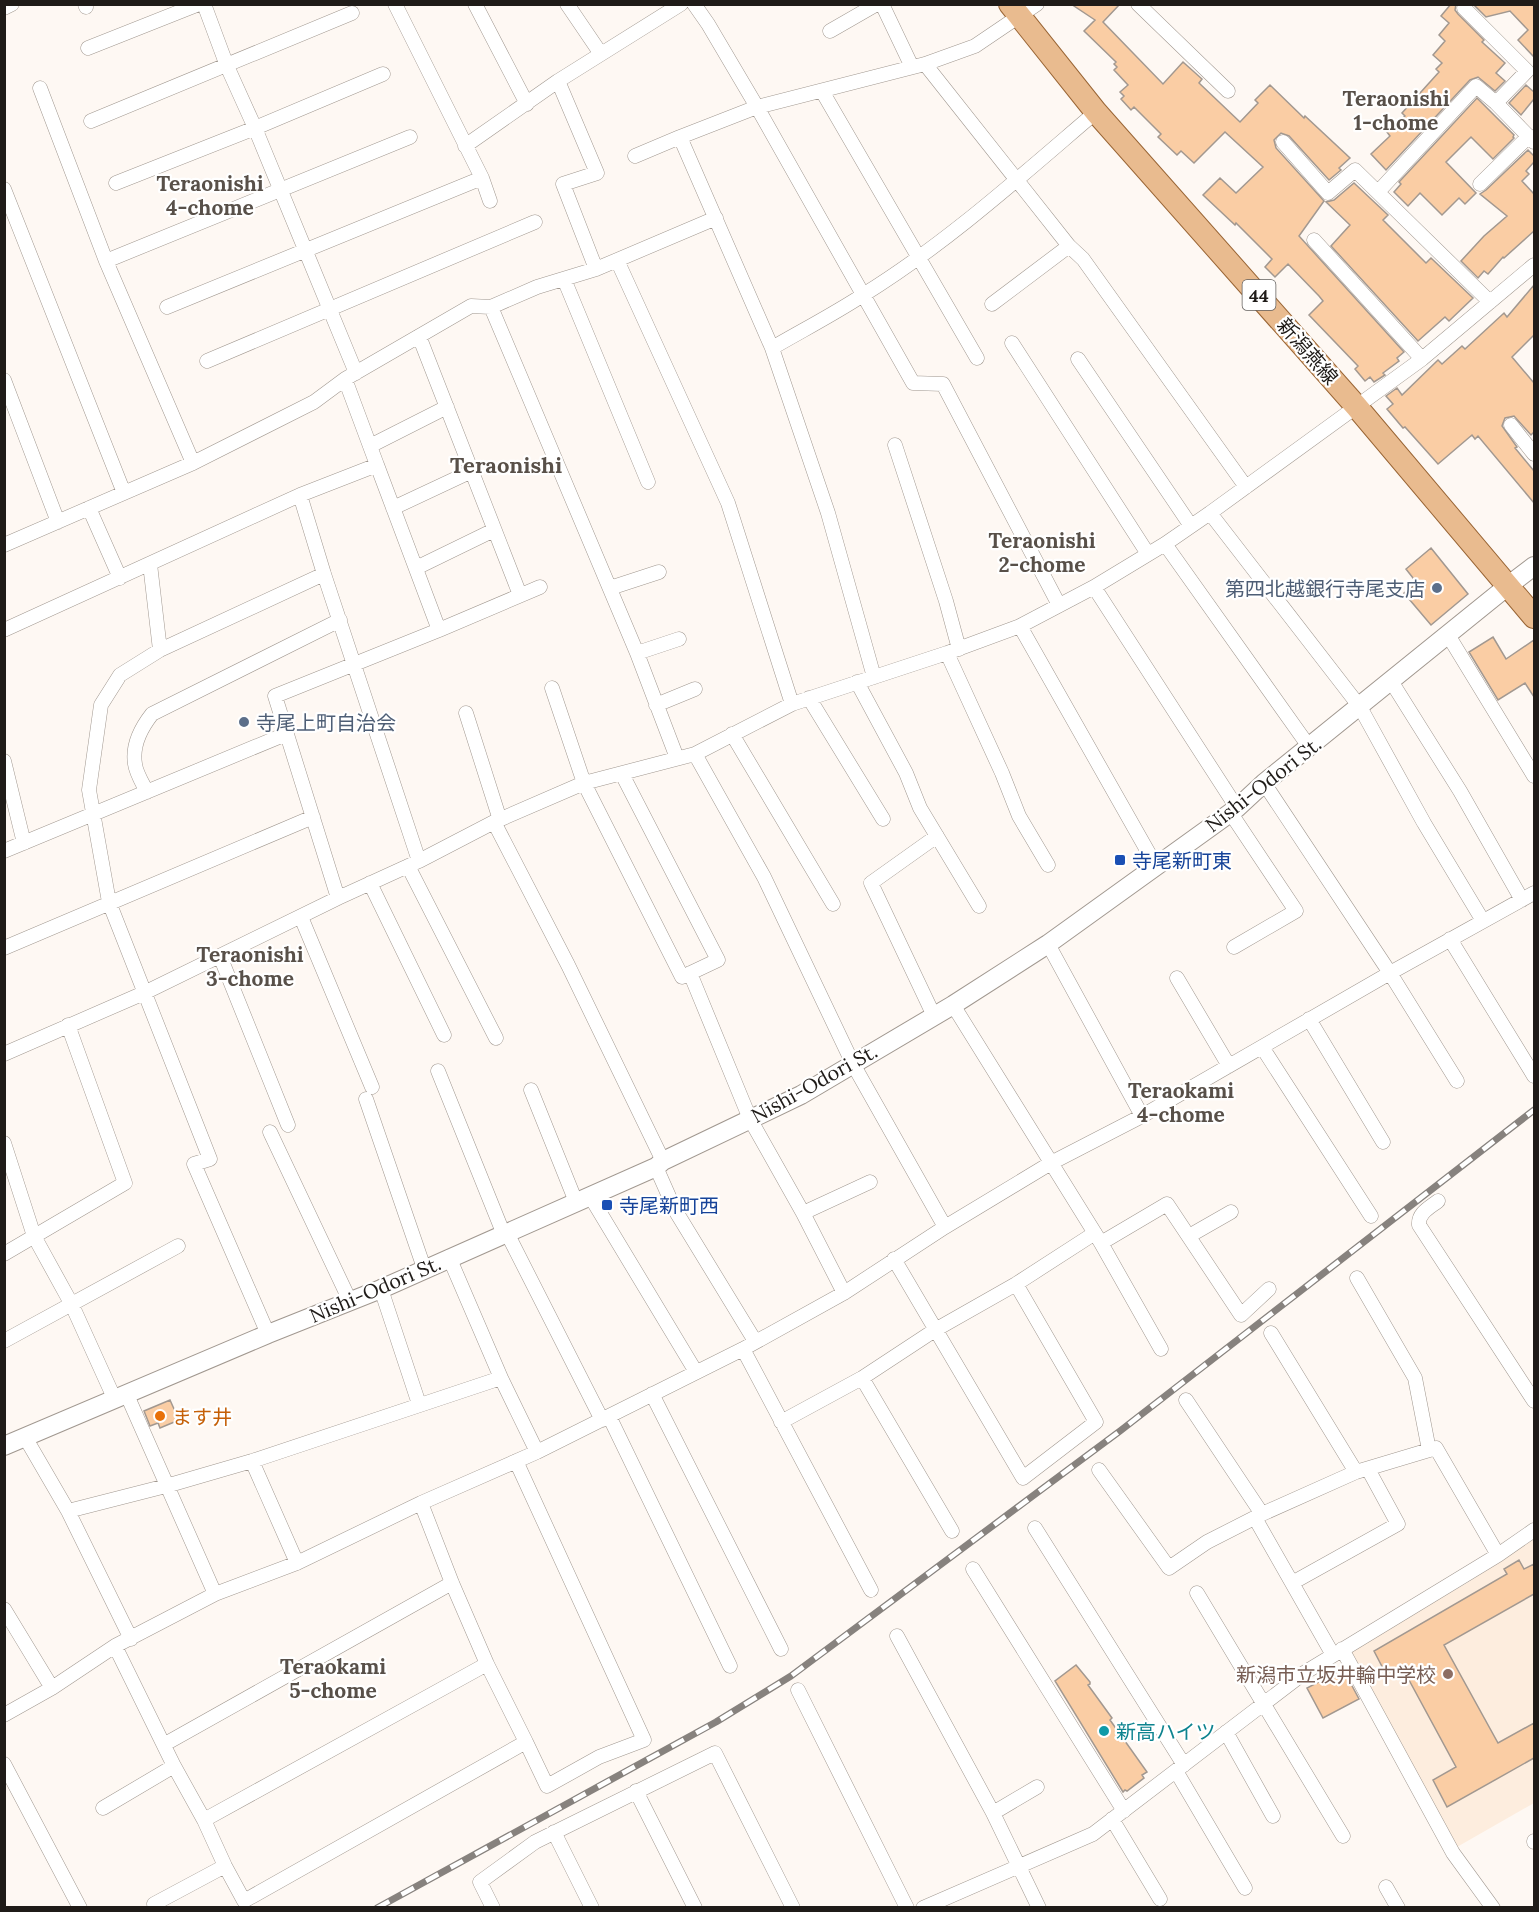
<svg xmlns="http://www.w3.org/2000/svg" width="1539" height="1912" viewBox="0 0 1539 1912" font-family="Lora,'Noto Sans JP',serif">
<rect width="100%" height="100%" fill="#fef8f3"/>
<path fill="#fdedde" d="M1534,1539V1803L1457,1847L1350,1651L1467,1583Z"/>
<path fill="#facda4" stroke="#a29890" stroke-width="1.5" d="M1071,4H1120L1103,22L1163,84L1183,62L1202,79L1199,83L1240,122L1258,103L1255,100L1270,85L1304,118L1305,116L1350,158L1339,168L1341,170L1329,180L1289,136L1281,133L1274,140L1276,148L1324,201L1299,236L1404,352L1397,358L1399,361L1383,373L1385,375L1374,382L1370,377L1365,381L1355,369L1358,366L1309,315L1323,301L1319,296L1288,264L1275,277L1265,267L1272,259L1236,223L1235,225L1203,195L1220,178L1236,193L1263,167L1225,132L1194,163L1181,151L1177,155L1158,137L1161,134L1134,107L1131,110L1121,99L1124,96L1120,92L1128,85L1114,70L1117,67L1114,64L1116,62L1084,31L1095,20Z
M1451,4H1456L1455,10L1458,14L1484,40L1482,42L1505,63L1496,73L1505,81L1495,91L1478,77L1470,80L1386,170L1371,154L1390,136L1387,132L1405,116L1402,113L1439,72L1436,69L1442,63L1433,55L1445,41L1439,35L1449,23L1441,16Z
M1473,4H1534V57L1518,40L1528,30L1510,11L1486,17Z
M1526,85L1534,92V99L1521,115L1509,103Z
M1477,98L1514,135L1513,137L1514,138L1493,159L1471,137L1446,162L1476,193L1465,204L1459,198L1442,215L1420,193L1408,206L1394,192L1401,184L1399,182Z
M1528,150L1534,156V162L1526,171L1529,174L1522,181L1534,194V231L1504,258L1503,257L1488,274L1484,271L1478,278L1461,261L1484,236L1507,216L1480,194L1486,190Z
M1354,183L1388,215L1383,220L1426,263L1431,258L1473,298L1449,321L1445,317L1418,341L1331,246L1350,225L1326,202L1334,200Z
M1534,285V335L1512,357L1534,383V432L1531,435L1514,416L1505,418L1502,426L1517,447L1515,448L1534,471V503L1478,436L1475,439L1472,435L1438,464L1405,427L1403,428L1387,409L1393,404L1386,396L1397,388L1402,395L1438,360L1442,364L1462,346L1465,349L1504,313L1507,317Z
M1431,548L1468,594L1431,625L1404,593L1417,583L1406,569Z
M1493,637L1506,659L1534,640V697L1525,683L1498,700L1469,652Z
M170,1400L179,1420L160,1428L158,1423L150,1426L144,1411Z
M1519,1560L1524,1569L1534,1564V1594L1444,1645L1498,1743L1534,1723V1758L1447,1807L1433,1780L1456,1767L1403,1669L1388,1678L1374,1651L1507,1574L1504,1569Z
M1076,1665L1090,1682V1684L1088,1685L1112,1718L1110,1720L1147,1772L1142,1775L1144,1778L1127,1791L1125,1790L1123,1792L1055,1681Z
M1343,1669L1359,1699L1323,1718L1307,1688Z"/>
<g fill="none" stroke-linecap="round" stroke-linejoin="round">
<g stroke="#a19890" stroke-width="15">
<path id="minor" d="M85,4L86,7
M204,4L227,66L255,128L356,373
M395,4L482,178L490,201
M475,4L527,104
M567,4L601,54
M694,4L708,24L757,107L913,383L943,384L1059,605
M882,4L912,67
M1138,4L1228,91
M4,8L12,4
M1464,8L1527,71L1496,103
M830,31L877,4
M88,48L199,4
M925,64L1069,246L1083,259L1246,487
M558,81L597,173L563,184L596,269
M40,88L106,261L193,463
M822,91L977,358
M91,121L352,13
M1283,142L1328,193L1355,170L1490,302
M465,146L558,81L681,4
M635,156L680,137
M116,183L255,128L383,74
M1480,184L1529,136
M4,189L124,493
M1378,192L1476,86L1496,103L1534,142
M1314,240L1422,359
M617,260L728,503L792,704
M106,261L410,137
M564,279L648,482
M992,304L1069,246
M167,307L482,178
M491,307L637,653L677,758
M419,336L520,595
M1012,343L1148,554
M772,348C803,330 834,314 863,295C947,243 1021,176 1096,112
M1078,359L1191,526
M207,361L535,222
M345,379L377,465L300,495L324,574L419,861
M4,380L58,522
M1511,425L1534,454
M895,445L946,601L959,649
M370,446L447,407
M89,508L120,578
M393,508L472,471
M1210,513L1360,707L1424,823L1483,921
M1165,544L1310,748
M4,545L193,463L314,402L345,379L471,306L491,307L537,287L596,269L716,218
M150,564L160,650
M416,568L494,530
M1094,587L1237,808
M610,588L659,572
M1020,626L1156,866
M4,630L300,495
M439,630L540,587
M1448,635L1534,776
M637,653L679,639
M947,653L1002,773L1019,816L1048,865
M874,677L828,513L772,348L680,137L757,107L925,64L975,46L1037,4
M1391,681L1460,791L1522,900
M857,682L906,773L920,808L979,906
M552,688L584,783L682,977L718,960L622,774
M809,698L883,819
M656,705L695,689
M466,713L500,820
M732,734L833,904
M695,754L764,877L853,1064L945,1227
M4,761L24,843
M1264,783L1390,973L1457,1081
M147,792C143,784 136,773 135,764C132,746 141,728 152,714L340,620
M1230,812L1296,911L1234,947
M494,822L568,965L663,1161
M4,851L286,734
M408,866L496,1038
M370,883L444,1035
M338,898L275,696L439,630L377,465
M301,917L372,1087
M1450,939L1534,1076
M1048,944L1142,1116
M4,948L313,817
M220,956L288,1125
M690,973L750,1119L803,1213L844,1293
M1177,978L1229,1066
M953,1005L1101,1243L1161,1349
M934,1016L871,883L937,836
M1309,1019L1383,1142
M1262,1047L1371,1216
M4,1054L144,993L338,898L419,861L494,822L584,783L695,754L792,704L947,653L1020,626L1094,587L1165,544L1210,513L1422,359L1534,265
M438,1071L504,1235
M531,1090L576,1202
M366,1099L424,1268
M270,1132L350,1301
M4,1143L34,1236L72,1305L115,1400
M656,1167L675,1210L755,1341
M590,1196L696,1372
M1438,1201C1429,1208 1418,1213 1419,1225L1534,1401
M803,1213L870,1182
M507,1233L602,1420
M1189,1236L1231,1212
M1101,1243L1167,1204L1241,1315L1269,1289
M4,1254L125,1183L68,1025
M449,1257L501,1378L537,1452
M894,1259L1023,1478L1096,1422L1016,1284
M1357,1278L1415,1378L1429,1450
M381,1289L419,1404
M1271,1333L1356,1472
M268,1334L194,1164L210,1159L109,902L89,790L101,705L120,675L160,650L324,574
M4,1341L178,1246
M743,1349L871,1590
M862,1378L952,1531
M652,1394L781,1649
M127,1395L215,1594
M1186,1400L1262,1514
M609,1416L730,1666
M781,1422L862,1378L935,1330L1016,1284L1095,1233
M25,1437L68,1511L131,1639
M252,1461L297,1563
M516,1461L644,1740L599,1757L547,1786L526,1742
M1099,1470L1169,1568L1207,1542L1262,1514L1356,1472L1436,1448L1498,1555
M68,1511L166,1486L252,1461L501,1378
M1255,1518L1333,1655
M1035,1528L1184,1765
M973,1569L1124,1811
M1292,1583L1398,1524L1368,1469
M1197,1593L1343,1836
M4,1609L52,1688
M897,1636L993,1813L1039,1908
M115,1646L174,1766L204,1820L225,1866L244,1901L526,1742L487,1664L452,1583L421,1503
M1342,1649L1453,1853L1493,1908
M798,1690L907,1908
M4,1715L52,1688L115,1646L215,1594L297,1563L421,1503L537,1452L743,1349L844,1293L945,1227L1051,1163L1142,1116L1390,973L1534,893
M1226,1732L1273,1816
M165,1744L452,1583
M4,1764L80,1908
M1176,1771L1245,1888
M636,1791L695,1908
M103,1808L174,1766
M993,1813L1037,1787
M1112,1819L1160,1899
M204,1820L487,1664
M554,1832L592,1908
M1534,1841V1842
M1386,1887L1398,1908
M154,1904L225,1866
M493,1908L480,1882L535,1842L715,1753L793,1908
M923,1908L1093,1834L1304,1673L1498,1555L1534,1530"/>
</g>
<g stroke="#a19890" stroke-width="20">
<path id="tertiary" d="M4,1446L268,1334L381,1289L656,1167L663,1161L801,1095L953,1005L1048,944L1237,808L1264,783L1509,585L1534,566"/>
</g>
<g stroke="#996535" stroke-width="24">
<path id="primary" d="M1010,4L1096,112L1356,406L1534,617"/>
</g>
<use href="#minor" stroke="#fff" stroke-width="14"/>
<use href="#tertiary" stroke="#fff" stroke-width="18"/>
<use href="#primary" stroke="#e9bb8f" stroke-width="22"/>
<g stroke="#87827e" stroke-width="7">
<path id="rail" d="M377,1908L716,1722L791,1676L1120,1431L1534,1110"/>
</g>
<use href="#rail" stroke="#fff" stroke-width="4.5" stroke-dasharray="14" stroke-linecap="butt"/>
</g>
<g fill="#5c6f8a" stroke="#fff" stroke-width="2">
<circle cx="1437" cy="588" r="6"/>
<circle cx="244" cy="722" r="6"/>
</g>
<g fill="#1a4fb4" stroke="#fff" stroke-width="2">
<rect x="1114" y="854" width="12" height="12" rx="3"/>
<rect x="601" y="1199" width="12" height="12" rx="3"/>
</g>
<circle fill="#e8710a" stroke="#fff" stroke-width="2" cx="160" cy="1416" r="6"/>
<circle fill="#8d6e63" stroke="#fff" stroke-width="2" cx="1448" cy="1674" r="6"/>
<circle fill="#0f9aa8" stroke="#fff" stroke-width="2" cx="1104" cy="1731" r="6"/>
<g text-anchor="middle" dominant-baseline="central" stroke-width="4.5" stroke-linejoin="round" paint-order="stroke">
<rect fill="#fff" stroke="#625f5d" stroke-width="1.5" x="1242.5" y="280" width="33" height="30" rx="4.5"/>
<g font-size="18" font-weight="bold" fill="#1f1b18">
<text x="1259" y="295">44</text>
</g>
<g font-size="20" fill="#1f1b18" stroke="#fff">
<text transform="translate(1308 351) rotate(49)">新潟燕線</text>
<text transform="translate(1263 784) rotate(-38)">Nishi-Odori St.</text>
<text transform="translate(814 1083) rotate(-29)">Nishi-Odori St.</text>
<text transform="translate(375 1289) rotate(-23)">Nishi-Odori St.</text>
</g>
<g font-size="20" fill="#4e5e75" stroke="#fff" text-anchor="end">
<text x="1425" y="588">第四北越銀行寺尾支店</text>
<text x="256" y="722" text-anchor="start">寺尾上町自治会</text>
</g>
<g font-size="20" fill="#164399" stroke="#fff" text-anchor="start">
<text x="1132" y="860">寺尾新町東</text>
<text x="619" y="1205">寺尾新町西</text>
</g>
<g font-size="20" fill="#c56008" stroke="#fff" text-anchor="start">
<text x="172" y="1416">ます井</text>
</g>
<g font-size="20" fill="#785e54" stroke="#fff" text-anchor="end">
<text x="1436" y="1674">新潟市立坂井輪中学校</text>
</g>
<g font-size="20" fill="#0d838f" stroke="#fff" text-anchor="start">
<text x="1116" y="1731">新高ハイツ</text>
</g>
<g font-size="21" font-weight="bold" fill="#585049" stroke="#fff">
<text x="1396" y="98">Teraonishi<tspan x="1396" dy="24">1-chome</tspan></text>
<text x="210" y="183">Teraonishi<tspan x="210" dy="24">4-chome</tspan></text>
<text x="1042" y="540">Teraonishi<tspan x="1042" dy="24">2-chome</tspan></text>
<text x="250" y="954">Teraonishi<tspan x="250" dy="24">3-chome</tspan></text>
<text x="1181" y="1090">Teraokami<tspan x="1181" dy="24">4-chome</tspan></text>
<text x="333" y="1666">Teraokami<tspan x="333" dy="24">5-chome</tspan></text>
</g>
<g font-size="22" font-weight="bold" fill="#585049" stroke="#fff">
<text x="506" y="465">Teraonishi</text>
</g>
</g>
<rect width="1539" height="1912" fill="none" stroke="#1f1b18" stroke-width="12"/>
</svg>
